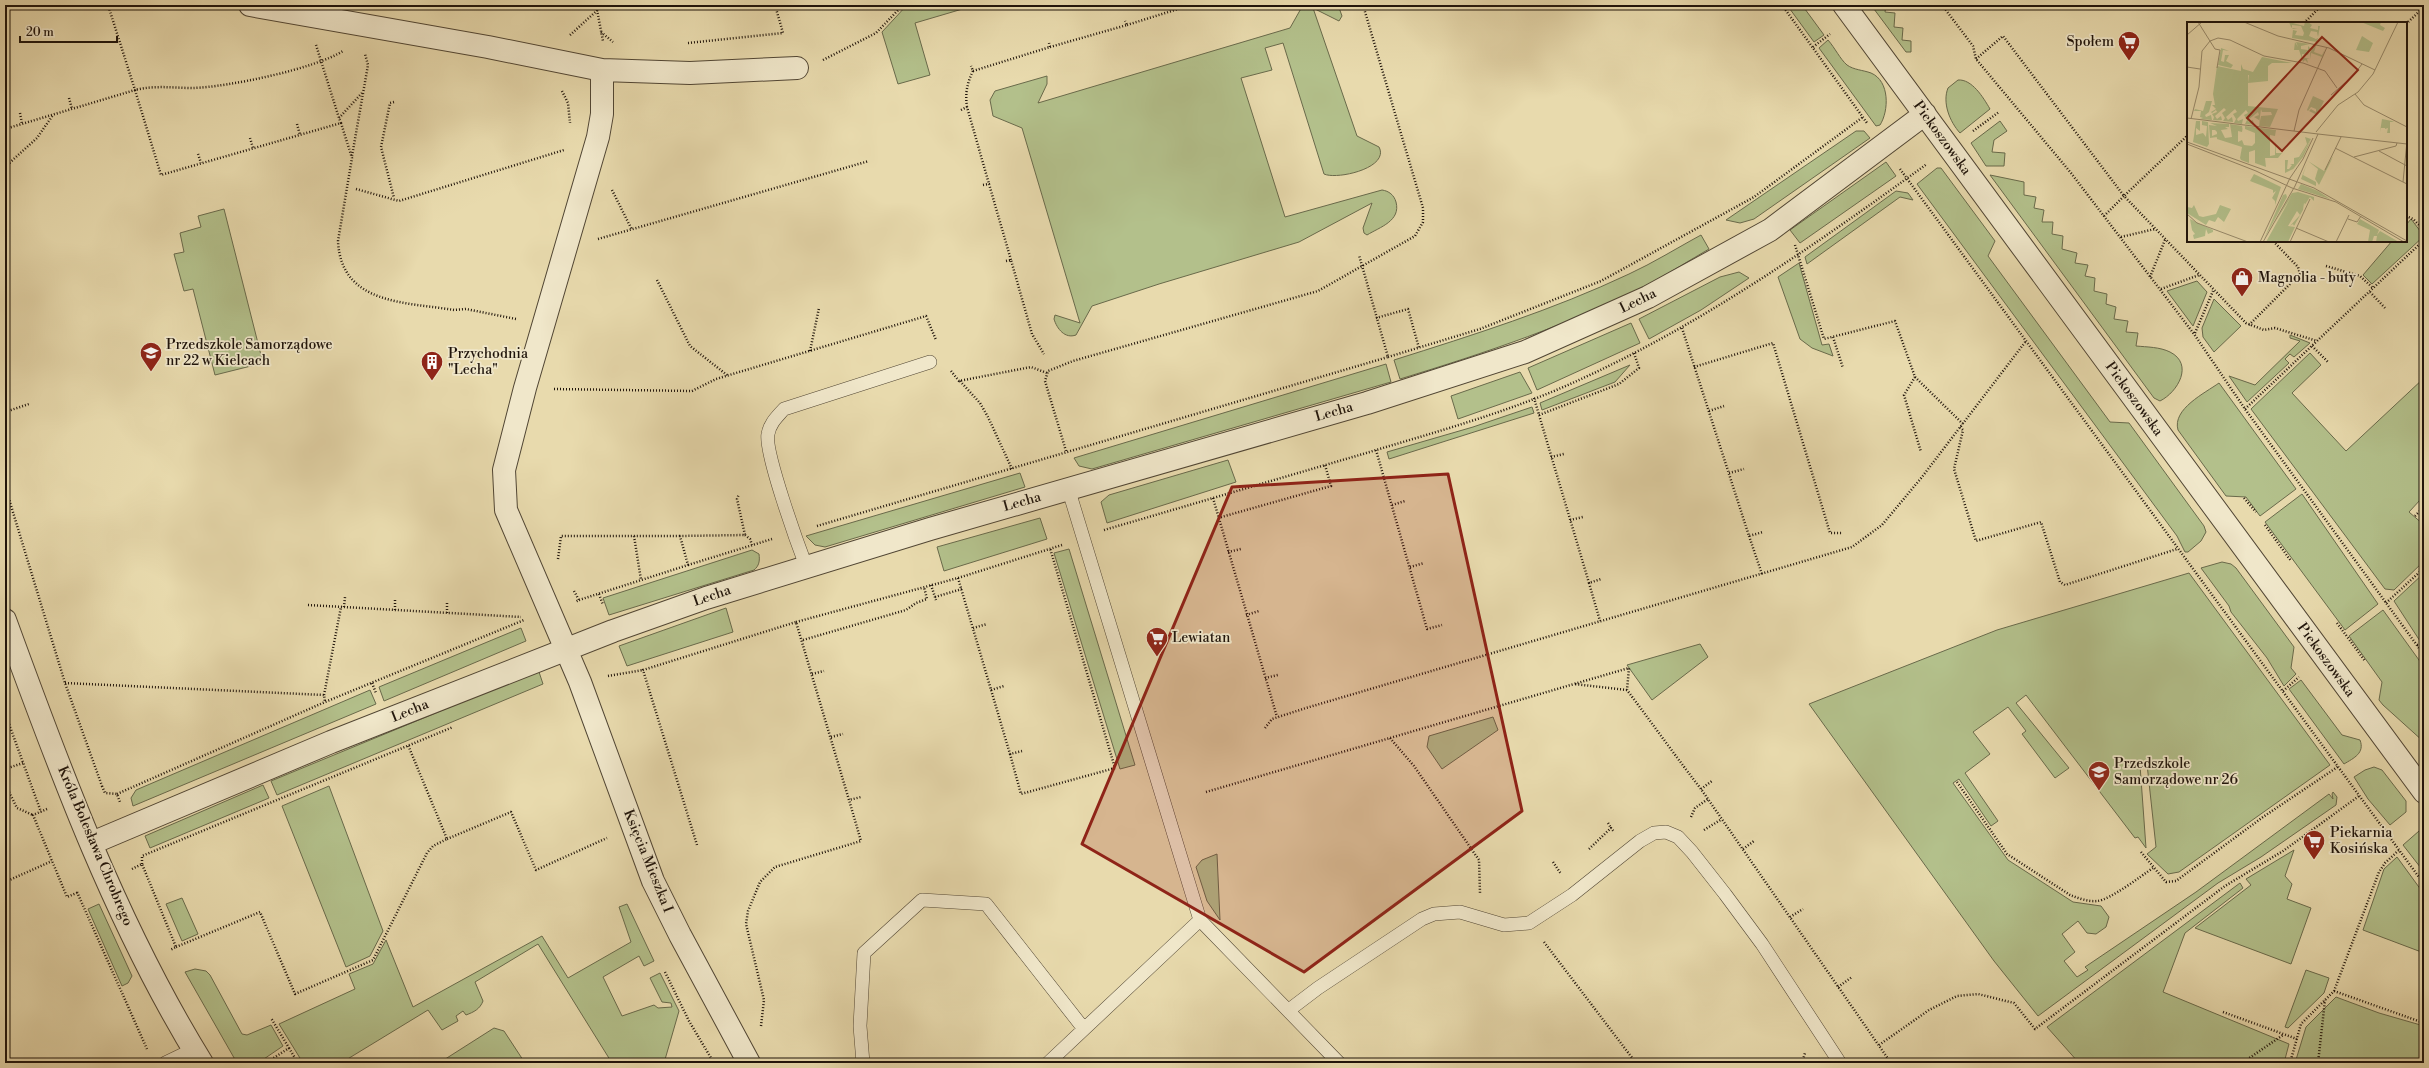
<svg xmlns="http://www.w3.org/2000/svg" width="2429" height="1068" viewBox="0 0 2429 1068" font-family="'Libre Bodoni',serif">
<rect width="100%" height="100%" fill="#e8daad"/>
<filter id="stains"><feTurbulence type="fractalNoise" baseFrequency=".005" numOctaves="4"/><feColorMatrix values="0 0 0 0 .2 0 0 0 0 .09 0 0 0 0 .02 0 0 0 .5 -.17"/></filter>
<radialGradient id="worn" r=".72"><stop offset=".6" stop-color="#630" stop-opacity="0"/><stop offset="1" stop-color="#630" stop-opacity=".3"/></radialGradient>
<path fill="#b3c08b" stroke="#696a4b" d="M907,5H976L915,23L930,75L898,84L882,32Z
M1303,5H1338L1342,16L1339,21L1313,8L1357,136L1379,147C1390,168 1337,180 1324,174L1283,43L1265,48L1272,70L1241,78L1285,217L1382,190C1389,191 1394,195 1396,202C1401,221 1380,227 1367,235L1364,233L1363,228L1372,203L1299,242L1159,284L1092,306L1076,335C1065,339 1057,329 1054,319L1055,315L1080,323L1022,128L993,116L990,100L995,91L1047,76V84L1038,103L1290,28Z
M1787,5H1802L1824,35L1814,42Z
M1871,5H1886L1885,12L1895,13L1894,27L1903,28L1902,40L1911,41V52H1906Z
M1828,40C1835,48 1840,59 1847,65C1854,70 1863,70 1871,73C1890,81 1889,111 1880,125L1876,126L1819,48Z
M1958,80C1972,79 1983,97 1990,109L1960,133C1950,122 1942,103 1948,88Z
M2000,121L2007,131L1994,140L1992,152L2005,153L2004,166H1986L1971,143Z
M1856,131H1864L1870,138L1754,219L1740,223L1726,220Z
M1886,162L1896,176L1800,243L1790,230Z
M1937,168H1941L1995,241L1988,256L2110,422L2129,423L2204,526L2206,532L2201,541L2188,552H2185L2177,536L1917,184Z
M1990,175L2024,182V195L2036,197L2034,208L2044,210L2042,222H2053L2052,234L2063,236L2062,249L2077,253L2075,263L2088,265L2085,276L2095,278L2094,291L2107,294L2106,304L2116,307L2114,319L2128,321L2126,332L2138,333L2136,346C2147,347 2160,347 2170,352C2194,364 2178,392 2160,401L2154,398Z
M1896,191L1908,193L1913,200L1900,197L1807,264L1805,257Z
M224,209L263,363L215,375L193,289L184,291L174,254L184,252L180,233L201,227L198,216Z
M2411,219L2424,236L2372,284L2363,275L2392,241H2406V225Z
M1701,235L1709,249C1690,260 1671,272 1651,283C1572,324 1485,353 1400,379L1394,360C1473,335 1553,310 1629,274C1653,263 1677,248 1701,235Z
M1799,263L1822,345L1829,344L1833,356L1812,348L1800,339L1778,277Z
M1739,272L1749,278L1701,310L1649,339L1639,319L1720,277Z
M2197,281L2207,292L2193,326L2167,291Z
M2214,299L2241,326L2214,352L2203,337L2202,328Z
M1631,323L1640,343L1537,390L1528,368Z
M2290,335L2310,343L2294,357L2290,354L2285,359L2289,363L2247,402L2229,376L2255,385L2300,341L2290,338Z
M2310,353L2321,365L2292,393L2346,451L2424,378V501L2421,499L2409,512L2424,525V561L2394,590L2385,589L2251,409Z
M1386,364L1391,382L1092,469L1079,466L1074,458Z
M1630,365L1615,382L1542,410L1540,403Z
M1520,372L1532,393L1458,419L1451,396Z
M2219,383L2296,489L2260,516L2246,497L2226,496L2178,430C2172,409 2205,393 2219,383Z
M1532,407L1534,413L1389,459L1387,452L1473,427Z
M1228,460L1236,482L1107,523L1101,502L1109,495Z
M1020,473L1025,487L825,547L815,545L806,536Z
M2302,494L2378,604L2345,630L2265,522Z
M1040,518L1047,539L944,571L937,547Z
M1069,549L1135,765L1120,769L1054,553Z
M752,550L759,554C760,561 759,566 754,570L609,615L603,598Z
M2222,562L2231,564L2236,568L2294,647L2291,668L2296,674L2284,686L2267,658L2231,612L2229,606L2201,568Z
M2189,573L2330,765L2179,872L2168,874L2147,854L2156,847L2147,764L2140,765L2146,848L2138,837L2135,838L2026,695L2016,703L2069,768L2055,778L2022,734L2026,731L2008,707L1973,732L1990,754L1965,773L1998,821L1991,826L1959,779L1953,783L2008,860L2073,902L2101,906L2109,917L2106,927L2096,934L2087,933L2078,921L2062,934L2075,952L2064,961L2077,977L2088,970L2085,967L2196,892L2329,794L2333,799L2332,794L2333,792L2337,797L2336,805L2261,857L2218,883L2038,1016L1994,961L1809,704L1997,630Z
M2424,573V641H2420L2394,601Z
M726,608L733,632L627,666L619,646Z
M2383,610L2424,667V742L2383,705L2379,700L2382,682L2349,636Z
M521,628L526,641L384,701L379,687Z
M1700,644L1708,657L1652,700L1627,665Z
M539,672L543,684L277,795L271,781L518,679Z
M2301,680L2342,735L2360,740C2365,753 2354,758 2344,764L2289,689Z
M370,690L376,704L133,806L131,798L136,790Z
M1493,717L1498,730L1442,769L1427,747L1429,736Z
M2374,767L2382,770L2406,801V812L2390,825L2368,799L2354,777L2365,770Z
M263,785L269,798L150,848L145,836Z
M329,786L383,931L370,956L346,967L282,806Z
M2419,831H2424V872L2403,845Z
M2294,850L2285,876L2292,884L2287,899L2311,908L2291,964L2195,928L2251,885L2246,879Z
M1217,854L1220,920L1207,901L1196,867L1202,860Z
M2397,857L2424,894V953L2363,930L2384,869Z
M2240,883L2243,888L2185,933L2163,992L2289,1044L2284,1063H2079L2047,1027Z
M182,898L198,934L182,941L166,904Z
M99,904L132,976L128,983L122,986L88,909Z
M627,904L654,961L644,966L639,956L603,977L622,1016L654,1005L658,1008L672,1007L671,1003L662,1002L650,978L660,973L679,1011L664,1063H612L538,944L475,982L483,1001C480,1009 474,1012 466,1015L463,1011L456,1016L458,1021L442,1030L428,1010L341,1063H303L279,1024L355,989L349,974L373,964L386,940L413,1007L542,936L568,978L631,942L619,907Z
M195,969L206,971L210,975L242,1034L247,1035L271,1025L283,1046L258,1063H237L185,972Z
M2306,970L2329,978L2324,993L2288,1028L2285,1027Z
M2336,997L2379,1013L2424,1026V1063H2295L2306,1027Z
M494,1028L504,1031L525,1063H439Z"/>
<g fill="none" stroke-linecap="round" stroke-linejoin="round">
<g stroke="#514634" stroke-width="14">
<path id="service" d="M1068,488L1200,920L1339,1063
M806,566C798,545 764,451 768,434C770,423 777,417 784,409L930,362
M1289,1010L1318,988L1422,919L1434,914L1460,912L1504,925L1529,923L1572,895L1640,841L1654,833L1666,832L1678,837L1692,852L1725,894L1762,944L1840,1063
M165,1063L194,1049
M863,1063L860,1026L864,953L922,900L986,904L1084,1029
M1048,1063L1200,920"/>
</g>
<g stroke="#514634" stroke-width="24">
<path id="minor" d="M250,5L488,47L602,70L690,73L797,68
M1844,5L2424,792
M602,70V114L598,137L525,388L504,470L506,510L580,682L653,881L680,935L749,1063
M5,620C60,771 117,926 202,1063
M92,843L331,742L613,631L706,598L930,529L1367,403L1525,352L1648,297L1770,230L1925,114"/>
</g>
<path stroke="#1f140b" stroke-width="2.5" stroke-dasharray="1 2" stroke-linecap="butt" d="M1782,5L1867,123
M1942,5L1973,46L1976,59L2071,173L2194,334L2245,409L2424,655
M597,10L603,41
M2304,23L2322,5
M2406,24L2424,7
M1127,25L1181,8
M601,32L613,42
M570,35L601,7L600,5
M688,43L783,33L775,5
M316,45L339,118L341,123L161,175L135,90C155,85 173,88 193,88C228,87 314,69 343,51
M1050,47L1127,25L1125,21
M1813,47L1830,34
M1976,59L2003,36L2124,196L2188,135
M823,60L876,33L903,5
M973,71L1050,47L1049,43
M562,91L568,103L570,123
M69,98L72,109
M394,102L390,103L381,147L394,198
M967,107C965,94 967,83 973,71L971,66
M961,110L967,107L989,184
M20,113L22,124
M339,118L362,93
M341,123L352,158L338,241C341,305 406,302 454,310L466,309L516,319
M297,124L300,135
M5,129L135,90L108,5
M1973,131L1999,112
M250,138L253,148
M198,154L201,163
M352,156L368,65L365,54
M5,167L37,138L53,115
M1900,169L2424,884
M983,185L989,184L1011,260
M356,189L399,201L564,150
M612,190L632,230
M2104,216L2124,196L2246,323L2264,330L2275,328L2317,341L2424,240
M2406,216L2413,219L2424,230
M2121,237L2155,229
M598,239L869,161
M1795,245L1824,339L1895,321L1915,377L1904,395L1921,452
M1006,261L1011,260L1032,334L1044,354
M2326,266L2360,276L2373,288
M2150,277L2165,240
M657,280L690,346L727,375
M2161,289L2199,275
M2370,292L2385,308
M1376,318L1408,309L1419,348
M2249,325L2300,274L2298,267L2273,241
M1682,328L1749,536L1763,532
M2195,333L2213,291
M1833,337L1843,368
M2312,346L2328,362
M810,351L819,308
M1388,357L1480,329L1601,281L1754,197L1863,117
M1694,367L1773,343L1830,533H1842
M951,371L959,381L1031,367L1047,373
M1915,377L1963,424
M960,381L980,403L988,417L1012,469
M554,389L692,391L716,379L926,316L936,340
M1534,398L1589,583L1601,579
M2245,409L2317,341
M1709,411L1724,406
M5,412L29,404
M1539,415L1619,384L1639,368L1634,353
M1960,427L1963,430L1954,469L1976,541L2041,522L2060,582L2065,585L2177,549
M1376,450L1427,629L1442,625
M1066,451L1045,381L1048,371L1073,361L1318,291L1415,236L1423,222V208L1363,5
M1551,457L1564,454
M1729,473L1744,469
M5,486L65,683L102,786
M1213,498L1277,717
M2244,498L2256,512
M1392,505L1405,501
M2415,516L2424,507
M1218,518L1331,486L1325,465
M1570,520L1583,517
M2265,525L2291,561
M817,526L1388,357L1359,255
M1104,530C1190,505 1277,479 1363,454C1435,432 1510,412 1579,380C1704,323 1816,244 1927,164
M745,535L750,539L752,545
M634,536L641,580
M1749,536L1762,574
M1228,552L1241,549
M558,559L561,536H680
M688,565L772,539
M1410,567L1424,563
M958,578L1010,754L1022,751
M1589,583L1600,621
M931,585L936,600
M574,591L579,600L575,602
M599,594L603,605
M935,597L962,589
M579,600L688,565L680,536L745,535L737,499L739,494
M2386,603L2424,568
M308,605L521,617
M344,607L345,597
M395,610V600
M447,613V602
M1246,615L1259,611
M796,622L958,578L1062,545
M2337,623L2365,661
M973,628L987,624
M803,640L906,610L916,603L927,599L924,587
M2417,645H2424
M812,674L824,671
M608,676L643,670
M1265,678L1278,675
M65,683L324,695L325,702
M372,683L376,693
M991,690L1004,686
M1627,690L1574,684L1629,668L1627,690C1652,723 1676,757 1701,789L1891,1063
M2283,691L2299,677
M324,695L341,607
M5,713L41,812
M1265,728L1272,719L1306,708L1852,547L1882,525L1922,477L2026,341
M831,737L843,734
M1390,738L1414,766L1479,860L1480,893
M1010,754L1021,794L1115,768L1050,548
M5,769L23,763
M1957,782L2007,854L2070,895C2078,898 2088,902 2097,901C2110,900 2141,876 2153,868
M5,784L17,808L33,815
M102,786L105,793L117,794L120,802
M1701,789L1712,781
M1206,792L1574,684
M117,794L325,702L524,620
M47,809L33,815L67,897L79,892
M1691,817L1695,808L1708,799
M1608,823L1611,828
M1704,830L1722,819
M447,839L511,812L536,870L607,838
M697,845L643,670L796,622L849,800L861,797
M1589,849L1611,828L1614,832
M1743,849L1754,841
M2141,852L2166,882L2176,881L2263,817L2339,766
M1553,862L1561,874
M142,864V856L453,727
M132,869L142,864L176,947L170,950
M5,882L52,861
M77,892L147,1049
M1790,917L1803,909
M1544,942L1636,1063
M176,947L260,912L295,994L373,960L427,853L433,846L447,839L408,745
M665,972L689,1021L714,1063
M1838,987L1852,977
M2334,991L2424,1023
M2223,1012L2297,1039
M761,1026L764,1000L746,924L748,911L760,882L775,867L861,841L849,800
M1879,1045L1929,1010L1957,996L1978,994L2014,1003L2035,1029L2225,886L2283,851L2359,796
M289,1048L298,1063
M266,1063L289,1048L271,1018
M1802,1063L1805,1053
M2242,1063L2283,1035
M2290,1063L2301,1024L2334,991L2379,872L2385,863L2399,850
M2318,1063L2325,1000"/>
<use href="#service" stroke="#f0e7ca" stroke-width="13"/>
<use href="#minor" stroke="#f0e7ca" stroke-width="22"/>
</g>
<path fill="#8f2418" fill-opacity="0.2" stroke="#8f2418" stroke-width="3" stroke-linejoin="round" d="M1448,474L1522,811L1304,972L1082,844L1232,487Z"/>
<defs>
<g id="supermarket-pin" transform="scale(1.15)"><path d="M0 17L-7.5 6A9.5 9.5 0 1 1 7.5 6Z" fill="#8f2418" stroke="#f0e7ca"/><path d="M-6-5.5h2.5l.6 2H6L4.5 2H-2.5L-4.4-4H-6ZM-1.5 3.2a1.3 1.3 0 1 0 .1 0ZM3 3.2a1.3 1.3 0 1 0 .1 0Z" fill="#fff"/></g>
<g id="shop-pin" transform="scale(1.15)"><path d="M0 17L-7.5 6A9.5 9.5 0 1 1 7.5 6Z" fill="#8f2418" stroke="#f0e7ca"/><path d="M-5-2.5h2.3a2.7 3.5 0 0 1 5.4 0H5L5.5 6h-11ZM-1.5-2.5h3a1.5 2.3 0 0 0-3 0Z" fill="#fff"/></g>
<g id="school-pin" transform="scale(1.15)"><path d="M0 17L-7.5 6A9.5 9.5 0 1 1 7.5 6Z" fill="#8f2418" stroke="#f0e7ca"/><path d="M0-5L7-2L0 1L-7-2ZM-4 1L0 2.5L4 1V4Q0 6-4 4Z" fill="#fff"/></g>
<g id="building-pin" transform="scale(1.15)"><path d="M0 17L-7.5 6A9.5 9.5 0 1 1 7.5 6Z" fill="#8f2418" stroke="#f0e7ca"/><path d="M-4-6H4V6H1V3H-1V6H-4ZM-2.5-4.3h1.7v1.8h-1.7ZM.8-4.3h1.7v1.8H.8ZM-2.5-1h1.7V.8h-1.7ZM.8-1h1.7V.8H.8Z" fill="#fff"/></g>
</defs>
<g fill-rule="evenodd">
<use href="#supermarket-pin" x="2129" y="42"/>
<use href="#shop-pin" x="2242" y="278"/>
<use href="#school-pin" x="151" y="353"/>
<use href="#building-pin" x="432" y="362"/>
<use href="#supermarket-pin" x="1157" y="638"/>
<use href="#school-pin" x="2099" y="772"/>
<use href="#supermarket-pin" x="2314" y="841"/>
</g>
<g text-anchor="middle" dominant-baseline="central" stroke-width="3.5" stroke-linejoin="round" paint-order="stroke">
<g font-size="14" fill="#1f140b" stroke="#f0e7ca" text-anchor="start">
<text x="2114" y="42" text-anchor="end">Społem</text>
<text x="2258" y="278">Magnolia - buty</text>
<text x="166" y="345">Przedszkole Samorządowe<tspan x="166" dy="16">nr 22 w Kielcach</tspan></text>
<text x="448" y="354">Przychodnia<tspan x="448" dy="16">"Lecha"</tspan></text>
<text x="1172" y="638">Lewiatan</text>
<text x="2114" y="764">Przedszkole<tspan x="2114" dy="16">Samorządowe nr 26</tspan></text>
<text x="2330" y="833">Piekarnia<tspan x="2330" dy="16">Kosińska</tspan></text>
</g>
<g font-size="14" fill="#1f140b" stroke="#f0e7ca">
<text transform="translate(1942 138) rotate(54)">Piekoszowska</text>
<text transform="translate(1638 301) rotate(-26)">Lecha</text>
<text transform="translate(2134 399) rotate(54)">Piekoszowska</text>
<text transform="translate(1334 412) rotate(-16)">Lecha</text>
<text transform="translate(1022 502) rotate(-16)">Lecha</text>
<text transform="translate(712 596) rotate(-19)">Lecha</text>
<text transform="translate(2326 660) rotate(54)">Piekoszowska</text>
<text transform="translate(410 711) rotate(-22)">Lecha</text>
<text transform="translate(95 846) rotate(67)">Króla Bolesława Chrobrego</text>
<text transform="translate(648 861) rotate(68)">Księcia Mieszka I</text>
</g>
</g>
<g transform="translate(2187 22)">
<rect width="220" height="220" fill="#e8daad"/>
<path d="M102,0L117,4L118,0H121L125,3L123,6L131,8V4H133L131,15L130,10L124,9L122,14L129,17L131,16L130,20L105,16L106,8L110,9L108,13L116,14L117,11L114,4L105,3V6L111,7H106L104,5ZM174,0H194L193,3L198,6L196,9ZM175,14L186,21L182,30L169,28ZM108,20L111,25L109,20L123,22L114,24V27L121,28V24L123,26L121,33L115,32V35L123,37V31L127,23L133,24H129L127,30L135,33L138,27L132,45L135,35L124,31L123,37H120L121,41L118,38L116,40L112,28H107ZM34,26L42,29L36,28L34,39L37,40L38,33H42L39,39L46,43L44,46L31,43ZM75,35L105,41H85L81,44V59L61,61L62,53H61V84L91,87L83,105L72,104L74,94L85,93L84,90H75L74,87L72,102V98L67,95L72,93L71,90L61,98L62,100L66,98L67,103L58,102L60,98L57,93L61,91L59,88L50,97L51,99L56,97L55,102L47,101L49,97L46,92L50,90L48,87L39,95L41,98L45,95L46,100L36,99L38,96L35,91L39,88L37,86L28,94L30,97L34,94L35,98H30L36,99L26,98L27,95L25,92L30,90L29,88L25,91L22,88L24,90L29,87L25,83H28L26,72L30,44L54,49V42L56,47L66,50ZM126,74L137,79L130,93L122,89L124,87L129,90V87L124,85L121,89L120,88ZM19,79H25L22,90L18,93L19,95L24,93L25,98L13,97L16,96L13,95L14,89H7L8,87L16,89ZM195,97L205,99L207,100H203V111H200L201,106L198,107V111V106H194L193,110ZM9,99H13V109L9,106V113L16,111L19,115L20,104L15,103V99L21,100L22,122L20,125L6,120L7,114H10H7ZM23,101L42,102V105H38L41,107L34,108L38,116L45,115L43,102L55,104V107L56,104L55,110L51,109V120L55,118L57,123L65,124L68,121V111L58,107V104L89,108L88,114L83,113V134L88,133V119L89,131H95L91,136H78L79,145L68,141V128L62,130V141L54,138L53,136L62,139L53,136L55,125L30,117V110L28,108H25V114L30,112V115L23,116L22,103L30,104ZM118,115L124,117L108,144L124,118L116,135L103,151L106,147L98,151V138H101L100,147H102L105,143L103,142H107V136L112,135L120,122ZM146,134L144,139L132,163L128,157L131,147L121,139L137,149ZM120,141L116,153L129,160V164L114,157ZM67,152L94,165L88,183V179L85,176L89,169L86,171V168L63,159ZM114,162L131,169L143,177L111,167ZM111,170L127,175V179L123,175L117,184L118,182L117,181L116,188L107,204L106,202L103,204L113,193L110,189L101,204L108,205L101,220H79L104,175L87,202L98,182L105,171ZM99,172L100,175L77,217L96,173ZM7,183L12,194L16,195L29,192L33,183L44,187L37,200L31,195L28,200L22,198L19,203L0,191V185L5,186ZM3,197L26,208V210L21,212L19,207L18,214L7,217L6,213L8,212L5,208ZM173,197L192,208L190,213L193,209L212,220H189L190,214H187L185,220H181L183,208L170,202Z" fill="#b3c08b"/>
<path fill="none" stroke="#988b6c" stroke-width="1" d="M11,0L28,27L33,28L30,46M57,0L91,14L142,26L188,48M0,13L15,0M0,45L13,47M168,72L177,83L220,105M144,73L166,54L175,42M0,96L131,112L108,164L76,220M4,97L12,65L15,29L23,19L31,16L43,18L77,34L116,41L138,49L150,66M107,109L112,88L140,25M129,110L151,83L171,70L186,52L211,0M131,112L220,122M0,120L127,166L220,219M0,122L69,149L105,166L149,180L217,220M148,126L220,162M192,129L220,144M167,135L209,124L210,121M138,148L154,115M216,160L220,119M0,192L10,201L61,220M161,197L170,200L174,194M109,206L142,220M73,220L103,156L116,137L126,116M103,220L123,177M149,220L162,193"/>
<path fill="#8f2418" fill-opacity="0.15" stroke="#8f2418" stroke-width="2" d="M135,15L171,48L95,129L60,96Z"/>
<rect width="220" height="220" fill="none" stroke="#1f140b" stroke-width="2"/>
</g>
<rect width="2429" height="1068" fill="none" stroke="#e8daad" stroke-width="20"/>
<rect x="6" y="6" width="2417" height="1056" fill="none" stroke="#1f140b" stroke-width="2"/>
<rect x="10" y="10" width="2409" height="1048" fill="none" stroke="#1f140b"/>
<path d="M20 36v6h97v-6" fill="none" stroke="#1f140b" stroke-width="2"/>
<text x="26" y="36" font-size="12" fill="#1f140b" stroke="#f0e7ca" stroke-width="3" paint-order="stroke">20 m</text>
<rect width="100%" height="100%" filter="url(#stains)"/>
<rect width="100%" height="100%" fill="url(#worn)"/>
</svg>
